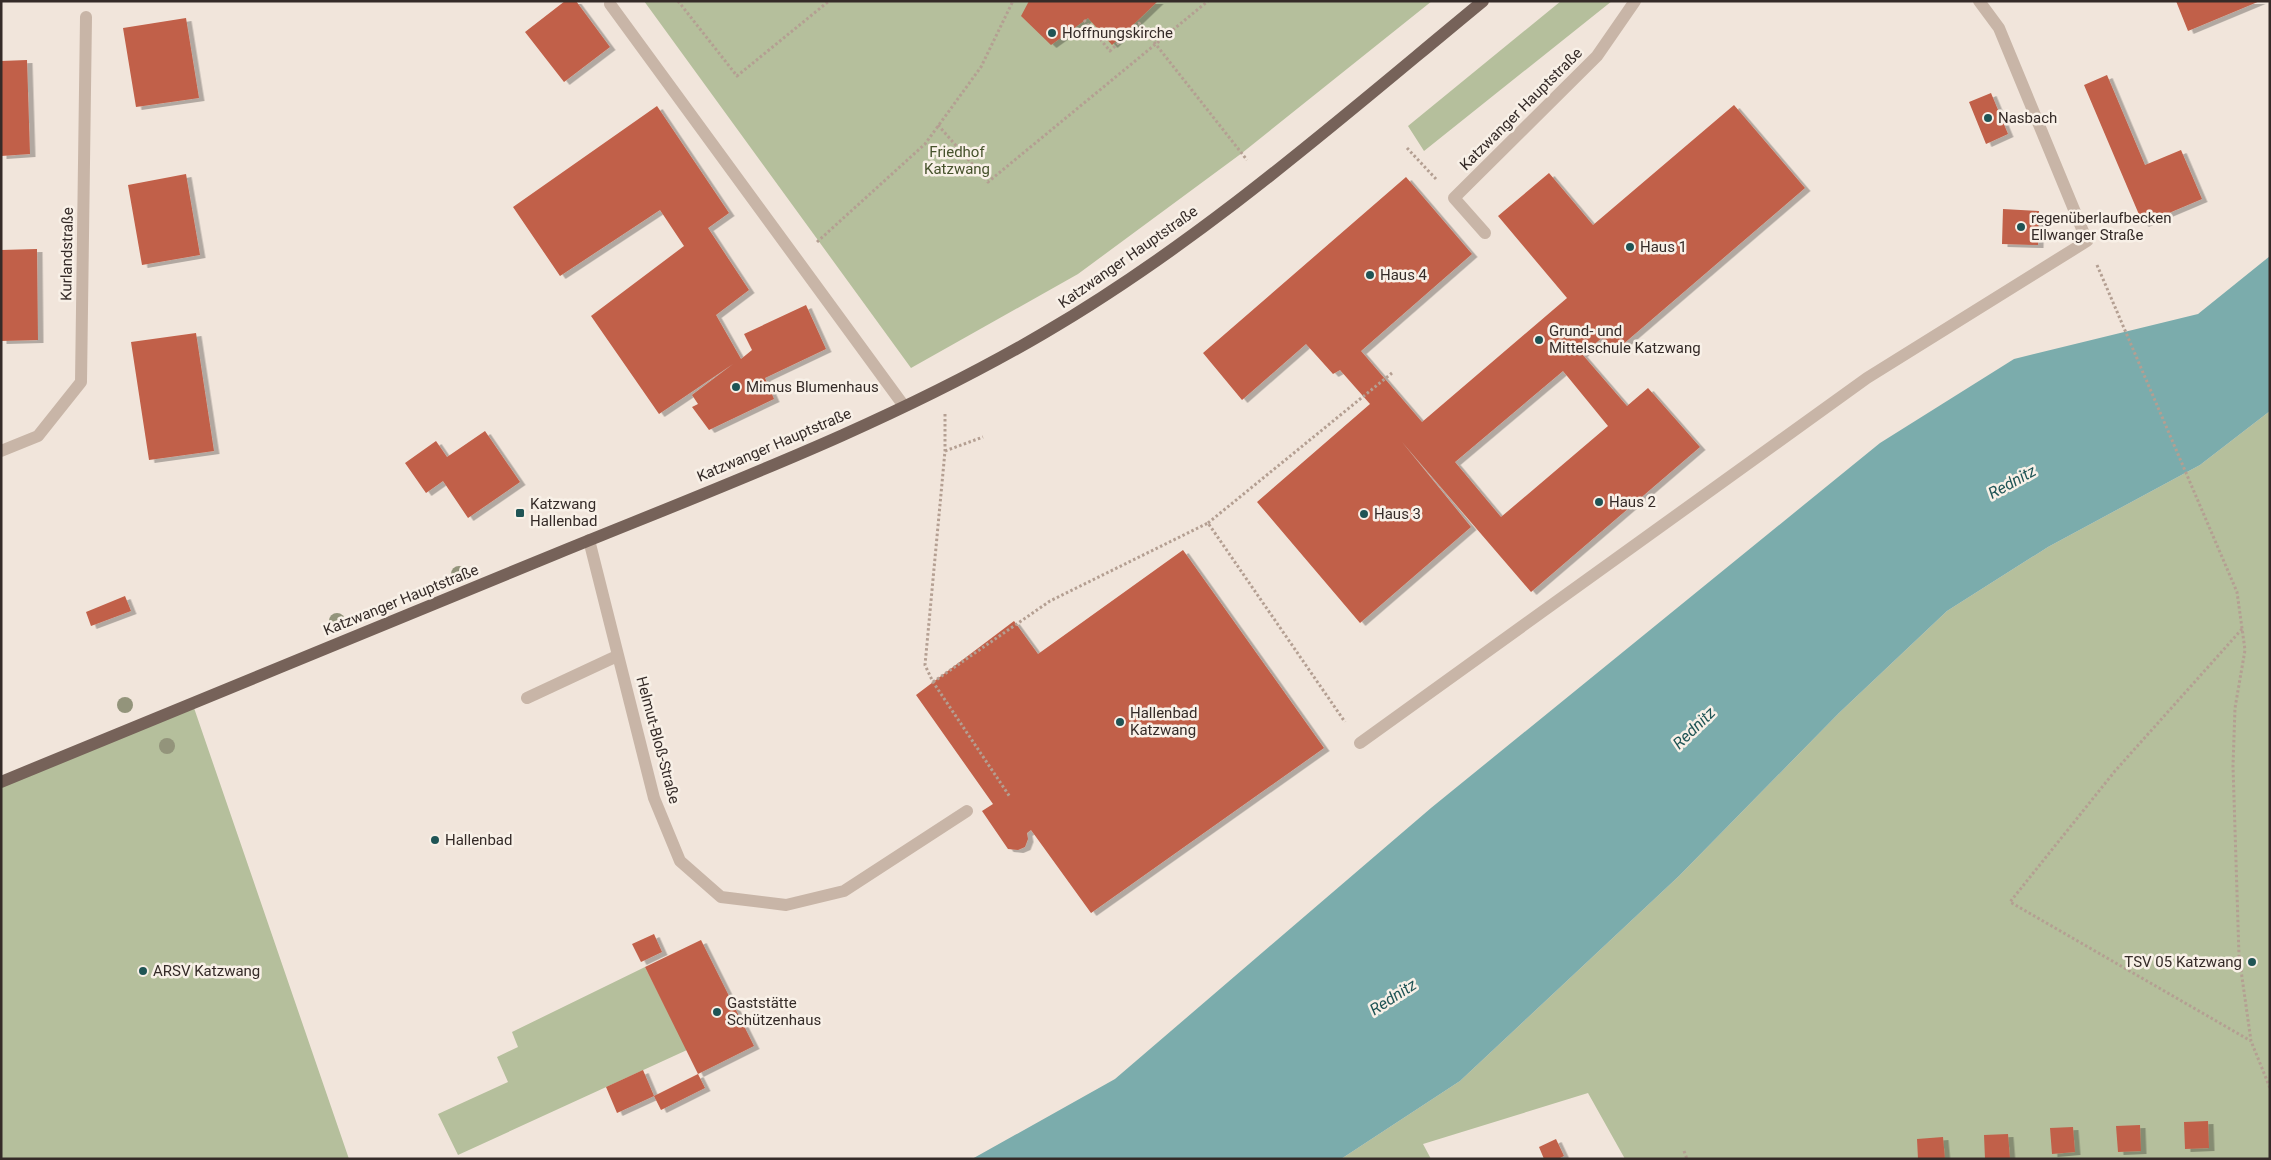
<svg xmlns="http://www.w3.org/2000/svg" width="2271" height="1160" viewBox="0 0 2271 1160" font-family="Roboto,sans-serif">
<defs>
<filter id="shadow"><feDropShadow dx="5.5" dy="3" stdDeviation="0" flood-color="#0004"/></filter>
</defs>
<rect width="100%" height="100%" fill="#f1e5db"/>
<path fill="#b5bf9c" d="M644,1H1432L1242,153L1078,274L911,368Z
M1561,1H1612L1424,151L1408,126Z
M2270,411V1159H1625L1588,1093L1423,1144L1431,1159H1341L1460,1081L1679,876L1839,713L1947,611L2048,547L2200,465Z
M193,705L349,1159H1V784Z
M645,967L687,1050L458,1155L438,1114L508,1082L497,1057L518,1047L512,1032Z"/>
<path fill="#7bacac" d="M2270,256V411L2200,465L2048,547L1947,611L1839,713L1679,876L1460,1081L1341,1159H972L1115,1079L1431,808L1880,443L2014,359L2198,314Z"/>
<path fill="#c16049" fill-rule="evenodd" filter="url(#shadow)" d="M565,1H576L610,47L564,82L525,32Z
M1029,1H1158L1112,45L1088,18L1051,45L1021,16Z
M2176,1H2260L2188,31Z
M186,18L199,98L136,107L123,28Z
M27,60L30,154L1,156V61Z
M2107,75L2145,165L2181,150L2202,199L2143,224L2084,85Z
M1991,93L2008,134L1986,144L1969,102Z
M1734,105L1805,188L1614,352L1602,338L1582,354L1627,406L1648,388L1700,447L1531,592L1402,442L1471,527L1360,623L1257,502L1370,404L1340,370L1333,374L1306,344L1242,400L1203,353L1406,177L1472,254L1361,351L1422,422L1567,298L1498,216L1549,173L1593,225ZM1563,371L1608,426L1501,517L1455,462Z
M657,106L729,213L708,228L749,290L716,315L741,359L752,350L744,334L806,305L826,349L765,378L774,399L709,430L692,407L698,404L692,395L733,364L659,414L591,316L684,246L660,210L560,276L513,207Z
M186,174L200,255L142,265L128,185Z
M2003,209L2039,211L2038,245L2002,244Z
M37,249L38,340L1,341V250Z
M196,333L214,451L149,460L131,342Z
M485,431L520,482L468,518L443,481L426,493L405,463L436,441L447,457Z
M1183,550L1324,748L1091,913L1031,830L1027,833L1028,839L1025,847L1018,850L1008,849L982,811L993,804L916,695L1014,621L1038,654Z
M125,596L131,611L91,626L86,612Z
M654,934L662,952L641,962L632,944Z
M701,940L754,1046L698,1074L705,1088L661,1110L654,1096L698,1074L645,967Z
M643,1070L654,1096L617,1113L606,1087Z
M2208,1121L2209,1148L2185,1149L2184,1122Z
M2140,1125L2141,1151L2118,1152L2116,1126Z
M2073,1127L2075,1152L2052,1154L2050,1128Z
M2008,1134L2010,1159H1985L1984,1135Z
M1943,1137L1945,1159H1918L1917,1139Z
M1556,1139L1564,1156L1558,1159H1544L1539,1147Z"/>
<g fill="none" stroke-linecap="round" stroke-linejoin="round">
<path stroke="#b49f92" stroke-width="3" stroke-dasharray="2.5 2.5" stroke-linecap="butt" d="M678,1L737,76L829,1
M1084,20L1110,51L1139,23L1247,160
M938,125L988,182L1208,1
M1407,148L1436,179
M817,242L925,144L981,67L1013,1
M2097,265L2237,592L2245,650L2235,708L2233,766L2239,956L2251,1041L2270,1088
M945,414V451L925,665L933,682L1010,797
M945,451L983,437
M1208,523L1392,373
M2242,629L2115,771L2010,902L2251,1041
M933,682L1050,601L1208,523L1345,722
M1684,1151L1687,1159"/>
<path stroke="#c8b5a7" stroke-width="12" d="M610,4L904,406
M1485,233L1454,198L1597,56L1635,1
M1,451L38,436L81,382L86,17
M589,540L654,798L680,861L721,897L786,905L844,891L967,811
M527,698L617,656
M1360,743L1867,378L2087,241L1999,28L1979,1"/>
<path stroke="#766259" stroke-width="12" d="M1,782C187,706 372,629 558,553C722,486 891,423 1044,333C1202,241 1342,117 1483,1"/>
</g>
<g fill="#93947b">
<circle cx="459" cy="574" r="8"/>
<circle cx="337" cy="621" r="8"/>
<circle cx="125" cy="705" r="8"/>
<circle cx="167" cy="746" r="8"/>
</g>
<g fill="#1f5455" stroke="#f8f0e7" stroke-width="2">
<circle cx="1052" cy="33" r="5"/>
<circle cx="1988" cy="118" r="5"/>
<circle cx="2021" cy="227" r="5"/>
<circle cx="1630" cy="247" r="5"/>
<circle cx="1370" cy="275" r="5"/>
<circle cx="1539" cy="340" r="5"/>
<circle cx="736" cy="387" r="5"/>
<circle cx="1599" cy="502" r="5"/>
<rect x="515" y="508" width="10" height="10" rx="2.5"/>
<circle cx="1364" cy="514" r="5"/>
<circle cx="1120" cy="722" r="5"/>
<circle cx="435" cy="840" r="5"/>
<circle cx="2252" cy="962" r="5"/>
<circle cx="143" cy="971" r="5"/>
<circle cx="717" cy="1012" r="5"/>
</g>
<g text-anchor="middle" dominant-baseline="central" stroke-width="5" stroke-linejoin="round" paint-order="stroke">
<g font-size="15" fill="#352b28" stroke="#f8f0e7" text-anchor="start">
<text x="1062" y="33">Hoffnungskirche</text>
<text x="1998" y="118">Nasbach</text>
<text x="2031" y="218">regenüberlaufbecken<tspan x="2031" dy="17">Ellwanger Straße</tspan></text>
<text x="1640" y="247">Haus 1</text>
<text x="1380" y="275">Haus 4</text>
<text x="1549" y="331">Grund- und<tspan x="1549" dy="17">Mittelschule Katzwang</tspan></text>
<text x="746" y="387">Mimus Blumenhaus</text>
<text x="1609" y="502">Haus 2</text>
<text x="530" y="504">Katzwang<tspan x="530" dy="17">Hallenbad</tspan></text>
<text x="1374" y="514">Haus 3</text>
<text x="1130" y="713">Hallenbad<tspan x="1130" dy="17">Katzwang</tspan></text>
<text x="445" y="840">Hallenbad</text>
<text x="2242" y="962" text-anchor="end">TSV 05 Katzwang</text>
<text x="153" y="971">ARSV Katzwang</text>
<text x="727" y="1003">Gaststätte<tspan x="727" dy="17">Schützenhaus</tspan></text>
</g>
<g font-size="15" fill="#352b28" stroke="#f8f0e7">
<text transform="translate(1521 109) rotate(-45)">Katzwanger Hauptstraße</text>
<text transform="translate(67 254) rotate(-89)">Kurlandstraße</text>
<text transform="translate(1128 257) rotate(-35)">Katzwanger Hauptstraße</text>
<text transform="translate(774 445) rotate(-23)">Katzwanger Hauptstraße</text>
<text transform="translate(401 600) rotate(-22)">Katzwanger Hauptstraße</text>
<text transform="translate(658 740) rotate(75)">Helmut-Bloß-Straße</text>
</g>
<g font-size="15" fill="#46522c" stroke="#f8f0e7">
<text x="957" y="152">Friedhof<tspan x="957" dy="17">Katzwang</tspan></text>
</g>
<g font-size="16" font-style="italic" fill="#1f5455" stroke="#f8f0e7">
<text transform="translate(2012 482) rotate(-29)">Rednitz</text>
<text transform="translate(1694 728) rotate(-44)">Rednitz</text>
<text transform="translate(1393 997) rotate(-33)">Rednitz</text>
</g>
</g>
<rect width="2271" height="1160" fill="none" stroke="#352b28" stroke-width="5"/>
</svg>
